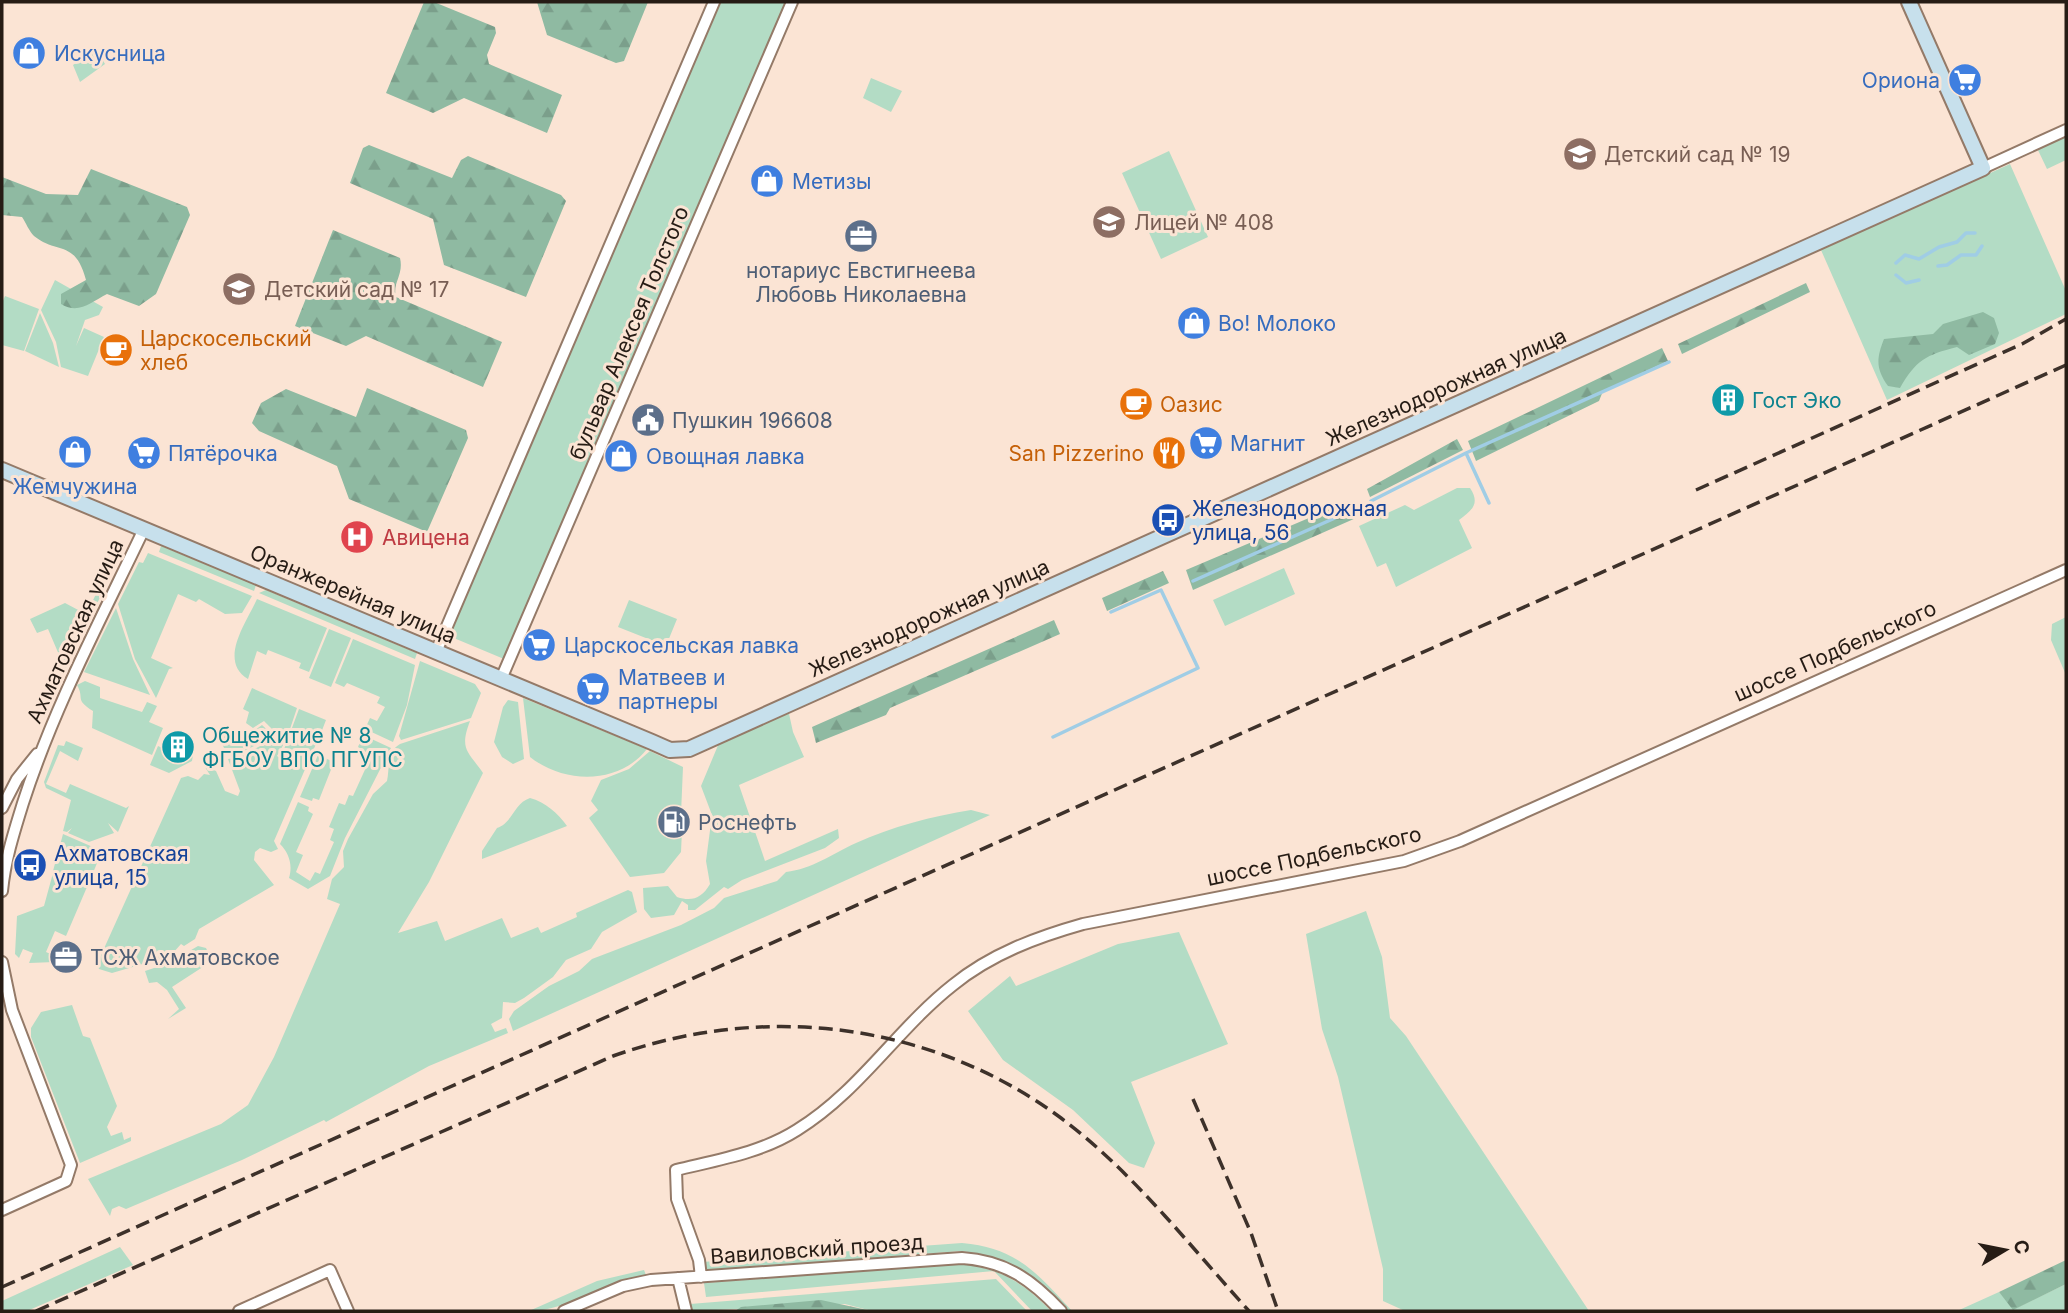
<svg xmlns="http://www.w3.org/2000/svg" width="2068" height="1313" viewBox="0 0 2068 1313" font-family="Inter,sans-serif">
<defs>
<pattern id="forest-firs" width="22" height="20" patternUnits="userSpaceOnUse" patternTransform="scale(1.75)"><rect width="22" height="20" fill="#8fbaa2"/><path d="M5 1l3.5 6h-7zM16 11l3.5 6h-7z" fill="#7b9f8b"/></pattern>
</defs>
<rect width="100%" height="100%" fill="#fbe4d4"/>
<path fill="#b3dcc5" d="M721,2H786L504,659L449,636Z
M96,49L105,64L80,82L73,65Z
M871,78L902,91L891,112L863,98Z
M2066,134V160L2047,169L2037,148Z
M1169,151L1208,237L1161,259L1122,173Z
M2010,164L2066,291V314L1887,400L1821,250Z
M55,280L103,307L99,315L85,320L76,346L84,328L104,337L88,376L61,367L56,342L41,310Z
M5,296L39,309L24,351L2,345V303Z
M40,313L53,343L59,367L25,351Z
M1457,488H1470C1481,504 1471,511 1459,520L1472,548L1396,587L1386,563L1377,567L1359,526L1405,505L1414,510Z
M161,546L256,585L254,591L159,552Z
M148,553L252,596L242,613L225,614L199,599L196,602L178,594L151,658L173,668L169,669L156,698L135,659L118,604L139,562L143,563Z
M1284,568L1295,594L1225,626L1213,600Z
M106,585L64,672L57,673L99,588Z
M266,590L417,653L415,659L259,593Z
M257,599L327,628L309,672L299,668L301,663L268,650L266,655L257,651L248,679C218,661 246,623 257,599Z
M629,600L677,619L666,646L618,627Z
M65,603L82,612L60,657L48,629L37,633L30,619Z
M116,608L133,659L150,695L84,672Z
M2066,617V675L2051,640L2052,624Z
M329,629L351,638L331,687L309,678Z
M353,639L415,665L407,705L393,742L365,729L370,718L377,721L385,707L377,703L380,697L347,683L344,687L335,683Z
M420,661L475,684L481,693L471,718L401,740L399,736Z
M85,681L100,687V698L142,712L147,702L157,706L149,722L163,728L152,755L92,728L93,711C74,699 85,699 77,685Z
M252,688L297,708L288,735H278L264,721L253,728L246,723L249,712L243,709Z
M523,698L647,749C619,785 564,784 530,757Z
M508,700L518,702L524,759L513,764L502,757L494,742L503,707Z
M299,709L326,720L321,733L289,736Z
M788,709L793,732L804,757L739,785L765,861L838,829L839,838L825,848L742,880L728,889L724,887L695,910H688V905L682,901L674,915L651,918L644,909L643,888L668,886L677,897C692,902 702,898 710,884L706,861L712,815L701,786L719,743Z
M470,721C459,750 468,751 483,773L429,882L398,933L437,921L445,941L502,918L511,938L538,927L541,933L577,917L576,913L628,890L632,892L637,912L602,932L591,949L566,960L553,977L524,998L515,1003L503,1002L502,1018L491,1024L495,1032L506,1028L508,1033L429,1066L326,1122L324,1120L242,1160L126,1209L119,1206L112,1209L110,1216L88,1179L221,1124L248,1105L274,1057L340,904L327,899L332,879L344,867L343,851L348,839L373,794L387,781C390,767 386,752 400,744Z
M262,725L274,736L236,755H227L221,741L224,734L240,741Z
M363,735L391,748L345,838L330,876L308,889L289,878C293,865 289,853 280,844L298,802L309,807L308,811L313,814L296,852L303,855L296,872L310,881L315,872L320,874L334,842L330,840L334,829L329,827L339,803L345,805L349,795L353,796L368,763L363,761L366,752L358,747Z
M319,737L274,841L278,849L271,852L260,848L255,852L254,860L274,885L199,929L195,939L184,946L181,944L173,953L153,961L112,973L99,969L97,964L181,778L188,776L198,780L204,774L210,775L205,767L216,771L225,791L238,796L240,791L228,759C249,757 265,737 286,740L277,756L280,758L288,740Z
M66,741L83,748L78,761L60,751L46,784L66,793L70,784L126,808L129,806L118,832L108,823L114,833L89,842L68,833L72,828L67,832L63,831L71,800L46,788L44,782L58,745L64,746Z
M195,742L192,761L169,773L150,765L158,746L171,752L168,759L172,761L175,754L187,758Z
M650,751L683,767L681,814H667L668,830H682L681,852L664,873L630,877L589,818L598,810L591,801L601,780L629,769Z
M318,755L334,762L319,800L313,798L312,801L300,797Z
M530,798C545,802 558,813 567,826L482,859V851L497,828C512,824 514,803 530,798Z
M971,810L990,815L513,1031L509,1019L514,1011L549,986L579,971L592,959L681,925L714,908L724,898L777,881L786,872C812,869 832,854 856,843C891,827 933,816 971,810Z
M63,834L102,851L88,885L53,871Z
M53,873L87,887L66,936L55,931L46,952L64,960L62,965L55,962L29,963L33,953L23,949L19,958L15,954L17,916L44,906Z
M1366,911L1382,957L1390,1018L1406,1036L1589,1311H1405L1383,1301V1269L1338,1077L1322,1029L1306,934Z
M1179,932L1228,1044L1131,1082L1155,1143L1144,1168L1129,1163L1073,1110L1003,1060L968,1011L1010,976L1016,986L1118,944Z
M198,946L206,948L212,961L172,987L186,1008L168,1019L179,1009L167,990L157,982L149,983L145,971L169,963Z
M72,1005L83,1036L90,1038L117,1106L107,1127L111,1136L122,1132L124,1140L131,1137V1141L80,1163L31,1037V1028L41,1012Z
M962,1243C1017,1248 1037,1273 1072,1311H1067C1032,1274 1013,1257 961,1251L703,1271L702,1262Z
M120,1247L133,1265L27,1311H2V1301Z
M961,1264C999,1268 1025,1283 1051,1311H1032L994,1271L706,1297L704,1283Z
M644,1270L646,1275C604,1280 571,1311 529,1311L597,1281Z
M996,1279L1027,1311H872L845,1304L693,1311L690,1304Z
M2066,1284V1311H1957L1999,1292L2014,1309Z"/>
<path fill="url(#forest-firs)" d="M424,2H434L495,27L496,33L487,55L489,64L562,95L547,133L464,98L433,113L386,93Z
M537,2H648L624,61L616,63L547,35Z
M369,145L452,178L461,160L468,156L561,195L566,201L526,297L444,265L433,219L350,183L363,148Z
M91,169L187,207L190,215L156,294L139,306L107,294C91,302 79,315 61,304V294L86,280C75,239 58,255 34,236C29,231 26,223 22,217L2,215V177L46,194L78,195Z
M333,230L400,258C404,275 392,283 396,297L502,342L483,387L366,336L346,346L295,326Z
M1806,283L1810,292L1682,354L1678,344Z
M1983,312L1994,318L1999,333L1995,344L1969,355L1957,347C1926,355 1916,360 1900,388L1888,386C1876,369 1876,359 1884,339L1933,334L1943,324Z
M1662,348L1668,361L1603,391L1599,401L1476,461L1468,441Z
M367,388L466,430L468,438L427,532L349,499L337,466L259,431L252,423L261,403L286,389L356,417Z
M1457,439L1463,450L1370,497L1367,489Z
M1349,501L1356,518L1193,590L1186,570Z
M1163,571L1169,583L1107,611L1102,598Z
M1054,620L1060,634L890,708L886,715L816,743L812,727Z
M2066,1260V1284L2013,1310L1999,1292Z
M821,1300L872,1311H735L741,1307Z"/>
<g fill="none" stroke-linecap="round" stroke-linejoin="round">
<path stroke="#a0cde5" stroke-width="3.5" d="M1896,263L1905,255L1919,259L1939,247L1957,242L1966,233H1975
M1938,266L1947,265L1961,255H1976L1982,246
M1896,275L1906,283L1919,280
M1466,453L1489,503
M1371,501L1466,453L1669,362
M1193,581L1353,510
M1053,737L1198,668L1161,590L1111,612"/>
<g stroke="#947a68" stroke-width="14">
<path id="street" d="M1983,168L2066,130
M436,652L714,2
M501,679L792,2
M2,808L17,779L37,754
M2,891C5,860 14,832 23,803C54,707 101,619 144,529
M2,962L12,1010L71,1165L66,1181L2,1210
M701,1277L699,1260L677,1199L676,1170C717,1160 761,1153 797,1130C859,1092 897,1029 953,985C991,954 1037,937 1083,924L1404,861L1460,841L2066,570
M678,1278L686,1311
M239,1311L330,1270L348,1311
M564,1311L623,1286L651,1280L962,1258C1006,1261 1032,1280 1061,1311"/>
</g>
<g stroke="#947a68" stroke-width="18">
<path id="secondary" d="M2,470L652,742L670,750L689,749L1983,168L1909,2"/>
</g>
<use href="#street" stroke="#fff" stroke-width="10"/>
<use href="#secondary" stroke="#c7e0ec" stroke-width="14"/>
<path stroke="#3d312a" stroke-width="3.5" stroke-dasharray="14 7" stroke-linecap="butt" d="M1696,490L2022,344L2066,319
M1193,1099L1251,1233L1278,1311
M2,1287L2066,365
M36,1311L613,1056C764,1002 931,1022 1061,1118C1132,1171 1190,1246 1249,1311"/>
</g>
<defs>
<g id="shop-disc" transform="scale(1.75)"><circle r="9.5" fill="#3f7fe0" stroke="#fbe4d4"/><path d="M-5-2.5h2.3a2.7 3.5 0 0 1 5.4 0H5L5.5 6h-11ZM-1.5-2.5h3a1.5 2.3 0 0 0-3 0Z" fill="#fff"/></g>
<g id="supermarket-disc" transform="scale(1.75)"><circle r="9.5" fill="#3f7fe0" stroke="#fbe4d4"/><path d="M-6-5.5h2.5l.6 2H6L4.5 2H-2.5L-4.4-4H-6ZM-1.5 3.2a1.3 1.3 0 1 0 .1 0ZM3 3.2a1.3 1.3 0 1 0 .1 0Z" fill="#fff"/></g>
<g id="school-disc" transform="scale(1.75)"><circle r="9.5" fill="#8d6e63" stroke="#fbe4d4"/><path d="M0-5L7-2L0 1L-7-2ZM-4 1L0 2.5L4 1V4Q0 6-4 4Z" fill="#fff"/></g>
<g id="office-disc" transform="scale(1.75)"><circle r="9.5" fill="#5c6f8a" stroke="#fbe4d4"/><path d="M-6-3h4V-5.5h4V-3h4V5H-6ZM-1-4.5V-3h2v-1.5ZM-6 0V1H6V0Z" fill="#fff"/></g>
<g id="cafe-disc" transform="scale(1.75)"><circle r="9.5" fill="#e8710a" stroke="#fbe4d4"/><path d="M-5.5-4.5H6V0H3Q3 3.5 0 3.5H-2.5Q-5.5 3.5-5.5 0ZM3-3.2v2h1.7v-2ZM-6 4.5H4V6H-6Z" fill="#fff"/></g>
<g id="building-disc" transform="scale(1.75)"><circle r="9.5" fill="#0f9aa8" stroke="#fbe4d4"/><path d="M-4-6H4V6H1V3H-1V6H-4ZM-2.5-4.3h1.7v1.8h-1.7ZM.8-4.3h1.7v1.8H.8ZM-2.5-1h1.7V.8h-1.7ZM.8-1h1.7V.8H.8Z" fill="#fff"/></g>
<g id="civic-disc" transform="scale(1.75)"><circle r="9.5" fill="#5c6f8a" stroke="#fbe4d4"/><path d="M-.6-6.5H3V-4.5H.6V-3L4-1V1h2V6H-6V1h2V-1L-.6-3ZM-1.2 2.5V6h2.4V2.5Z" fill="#fff"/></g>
<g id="restaurant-disc" transform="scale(1.75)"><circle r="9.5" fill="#e8710a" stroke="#fbe4d4"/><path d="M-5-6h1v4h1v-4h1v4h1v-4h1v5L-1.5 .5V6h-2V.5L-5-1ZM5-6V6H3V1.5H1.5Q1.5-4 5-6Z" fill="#fff"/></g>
<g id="bus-disc" transform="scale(1.75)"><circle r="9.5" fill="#1a4fb4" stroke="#fbe4d4"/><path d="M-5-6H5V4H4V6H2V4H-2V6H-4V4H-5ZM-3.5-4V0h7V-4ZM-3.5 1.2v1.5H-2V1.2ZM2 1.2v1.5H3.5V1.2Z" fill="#fff"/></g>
<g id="hospital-disc" transform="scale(1.75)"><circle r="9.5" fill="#e0444e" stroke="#fbe4d4"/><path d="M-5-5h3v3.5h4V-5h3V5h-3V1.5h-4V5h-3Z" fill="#fff"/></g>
<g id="fuel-disc" transform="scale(1.75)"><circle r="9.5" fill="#5c6f8a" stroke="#fbe4d4"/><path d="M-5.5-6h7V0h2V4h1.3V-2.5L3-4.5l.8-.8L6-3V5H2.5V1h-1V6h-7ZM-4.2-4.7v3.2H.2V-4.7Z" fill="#fff"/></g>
</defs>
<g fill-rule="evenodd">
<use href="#shop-disc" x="29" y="53"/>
<use href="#supermarket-disc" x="1965" y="80"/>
<use href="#school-disc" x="1580" y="154"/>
<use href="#shop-disc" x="767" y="181"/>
<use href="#school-disc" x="1109" y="222"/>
<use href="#office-disc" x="861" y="236"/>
<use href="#school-disc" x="239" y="289"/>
<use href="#shop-disc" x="1194" y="323"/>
<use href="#cafe-disc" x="116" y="350"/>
<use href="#building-disc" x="1728" y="400"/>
<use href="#cafe-disc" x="1136" y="404"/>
<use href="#civic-disc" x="648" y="420"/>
<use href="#supermarket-disc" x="1206" y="443"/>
<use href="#shop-disc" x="75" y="452"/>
<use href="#supermarket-disc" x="144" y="453"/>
<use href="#restaurant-disc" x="1169" y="453"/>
<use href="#shop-disc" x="621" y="456"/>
<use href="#bus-disc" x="1168" y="520"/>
<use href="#hospital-disc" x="357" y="537"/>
<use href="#supermarket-disc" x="539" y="645"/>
<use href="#supermarket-disc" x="593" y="689"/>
<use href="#building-disc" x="178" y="747"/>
<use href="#fuel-disc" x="674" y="822"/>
<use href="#bus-disc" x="30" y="865"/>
<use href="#office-disc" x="66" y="957"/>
</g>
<g text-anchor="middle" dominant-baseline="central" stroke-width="6" stroke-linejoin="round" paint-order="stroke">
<g font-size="21" fill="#366cbe" stroke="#fbe4d4" text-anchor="start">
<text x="54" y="53">Искусница</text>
<text x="1940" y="80" text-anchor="end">Ориона</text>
<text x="792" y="181">Метизы</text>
<text x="1218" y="323">Во! Молоко</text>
<text x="1230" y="443">Магнит</text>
<text x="168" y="453">Пятёрочка</text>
<text x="646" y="456">Овощная лавка</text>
<text x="75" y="486" text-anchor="middle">Жемчужина</text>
<text x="564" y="645">Царскосельская лавка</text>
<text x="618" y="677">Матвеев и<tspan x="618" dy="24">партнеры</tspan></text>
</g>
<g font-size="21" fill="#785e54" stroke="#fbe4d4" text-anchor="start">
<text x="1604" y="154">Детский сад № 19</text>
<text x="1134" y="222">Лицей № 408</text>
<text x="264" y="289">Детский сад № 17</text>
</g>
<g font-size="21" fill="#4e5e75" stroke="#fbe4d4" text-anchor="start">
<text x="861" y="270" text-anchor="middle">нотариус Евстигнеева<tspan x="861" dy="24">Любовь Николаевна</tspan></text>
<text x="672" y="420">Пушкин 196608</text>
<text x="698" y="822">Роснефть</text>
<text x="90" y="957">ТСЖ Ахматовское</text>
</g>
<g font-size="21" fill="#261c15" stroke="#fbe4d4">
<text transform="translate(629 333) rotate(-67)">бульвар Алексея Толстого</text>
<text transform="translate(1446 387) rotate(-24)">Железнодорожная улица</text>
<text transform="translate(353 594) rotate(23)">Оранжерейная улица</text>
<text transform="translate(929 618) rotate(-24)">Железнодорожная улица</text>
<text transform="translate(75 631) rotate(-65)">Ахматовская улица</text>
<text transform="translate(1835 651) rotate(-24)">шоссе Подбельского</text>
<text transform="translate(1314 856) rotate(-12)">шоссе Подбельского</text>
<text transform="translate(817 1249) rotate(-4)">Вавиловский проезд</text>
</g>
<g font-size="21" fill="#c56008" stroke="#fbe4d4" text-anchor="start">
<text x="140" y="338">Царскосельский<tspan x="140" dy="24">хлеб</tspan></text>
<text x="1160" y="404">Оазис</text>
<text x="1144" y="453" text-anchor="end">San Pizzerino</text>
</g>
<g font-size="21" fill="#0d838f" stroke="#fbe4d4" text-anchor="start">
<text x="1752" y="400">Гост Эко</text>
<text x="202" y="735">Общежитие № 8<tspan x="202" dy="24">ФГБОУ ВПО ПГУПС</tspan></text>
</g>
<g font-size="21" fill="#164399" stroke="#fbe4d4" text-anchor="start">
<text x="1192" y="508">Железнодорожная<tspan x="1192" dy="24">улица, 56</tspan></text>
<text x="54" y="853">Ахматовская<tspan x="54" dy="24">улица, 15</tspan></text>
</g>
<g font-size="21" fill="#be3a42" stroke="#fbe4d4" text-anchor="start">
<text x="382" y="537">Авицена</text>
</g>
</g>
<rect width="2068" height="1313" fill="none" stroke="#261c15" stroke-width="7"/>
<g transform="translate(2005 1250) rotate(80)" stroke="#fbe4d4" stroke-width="5" paint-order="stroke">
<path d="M0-5L12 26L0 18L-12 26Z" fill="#261c15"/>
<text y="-10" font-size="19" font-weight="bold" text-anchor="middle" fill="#261c15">С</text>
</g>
</svg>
